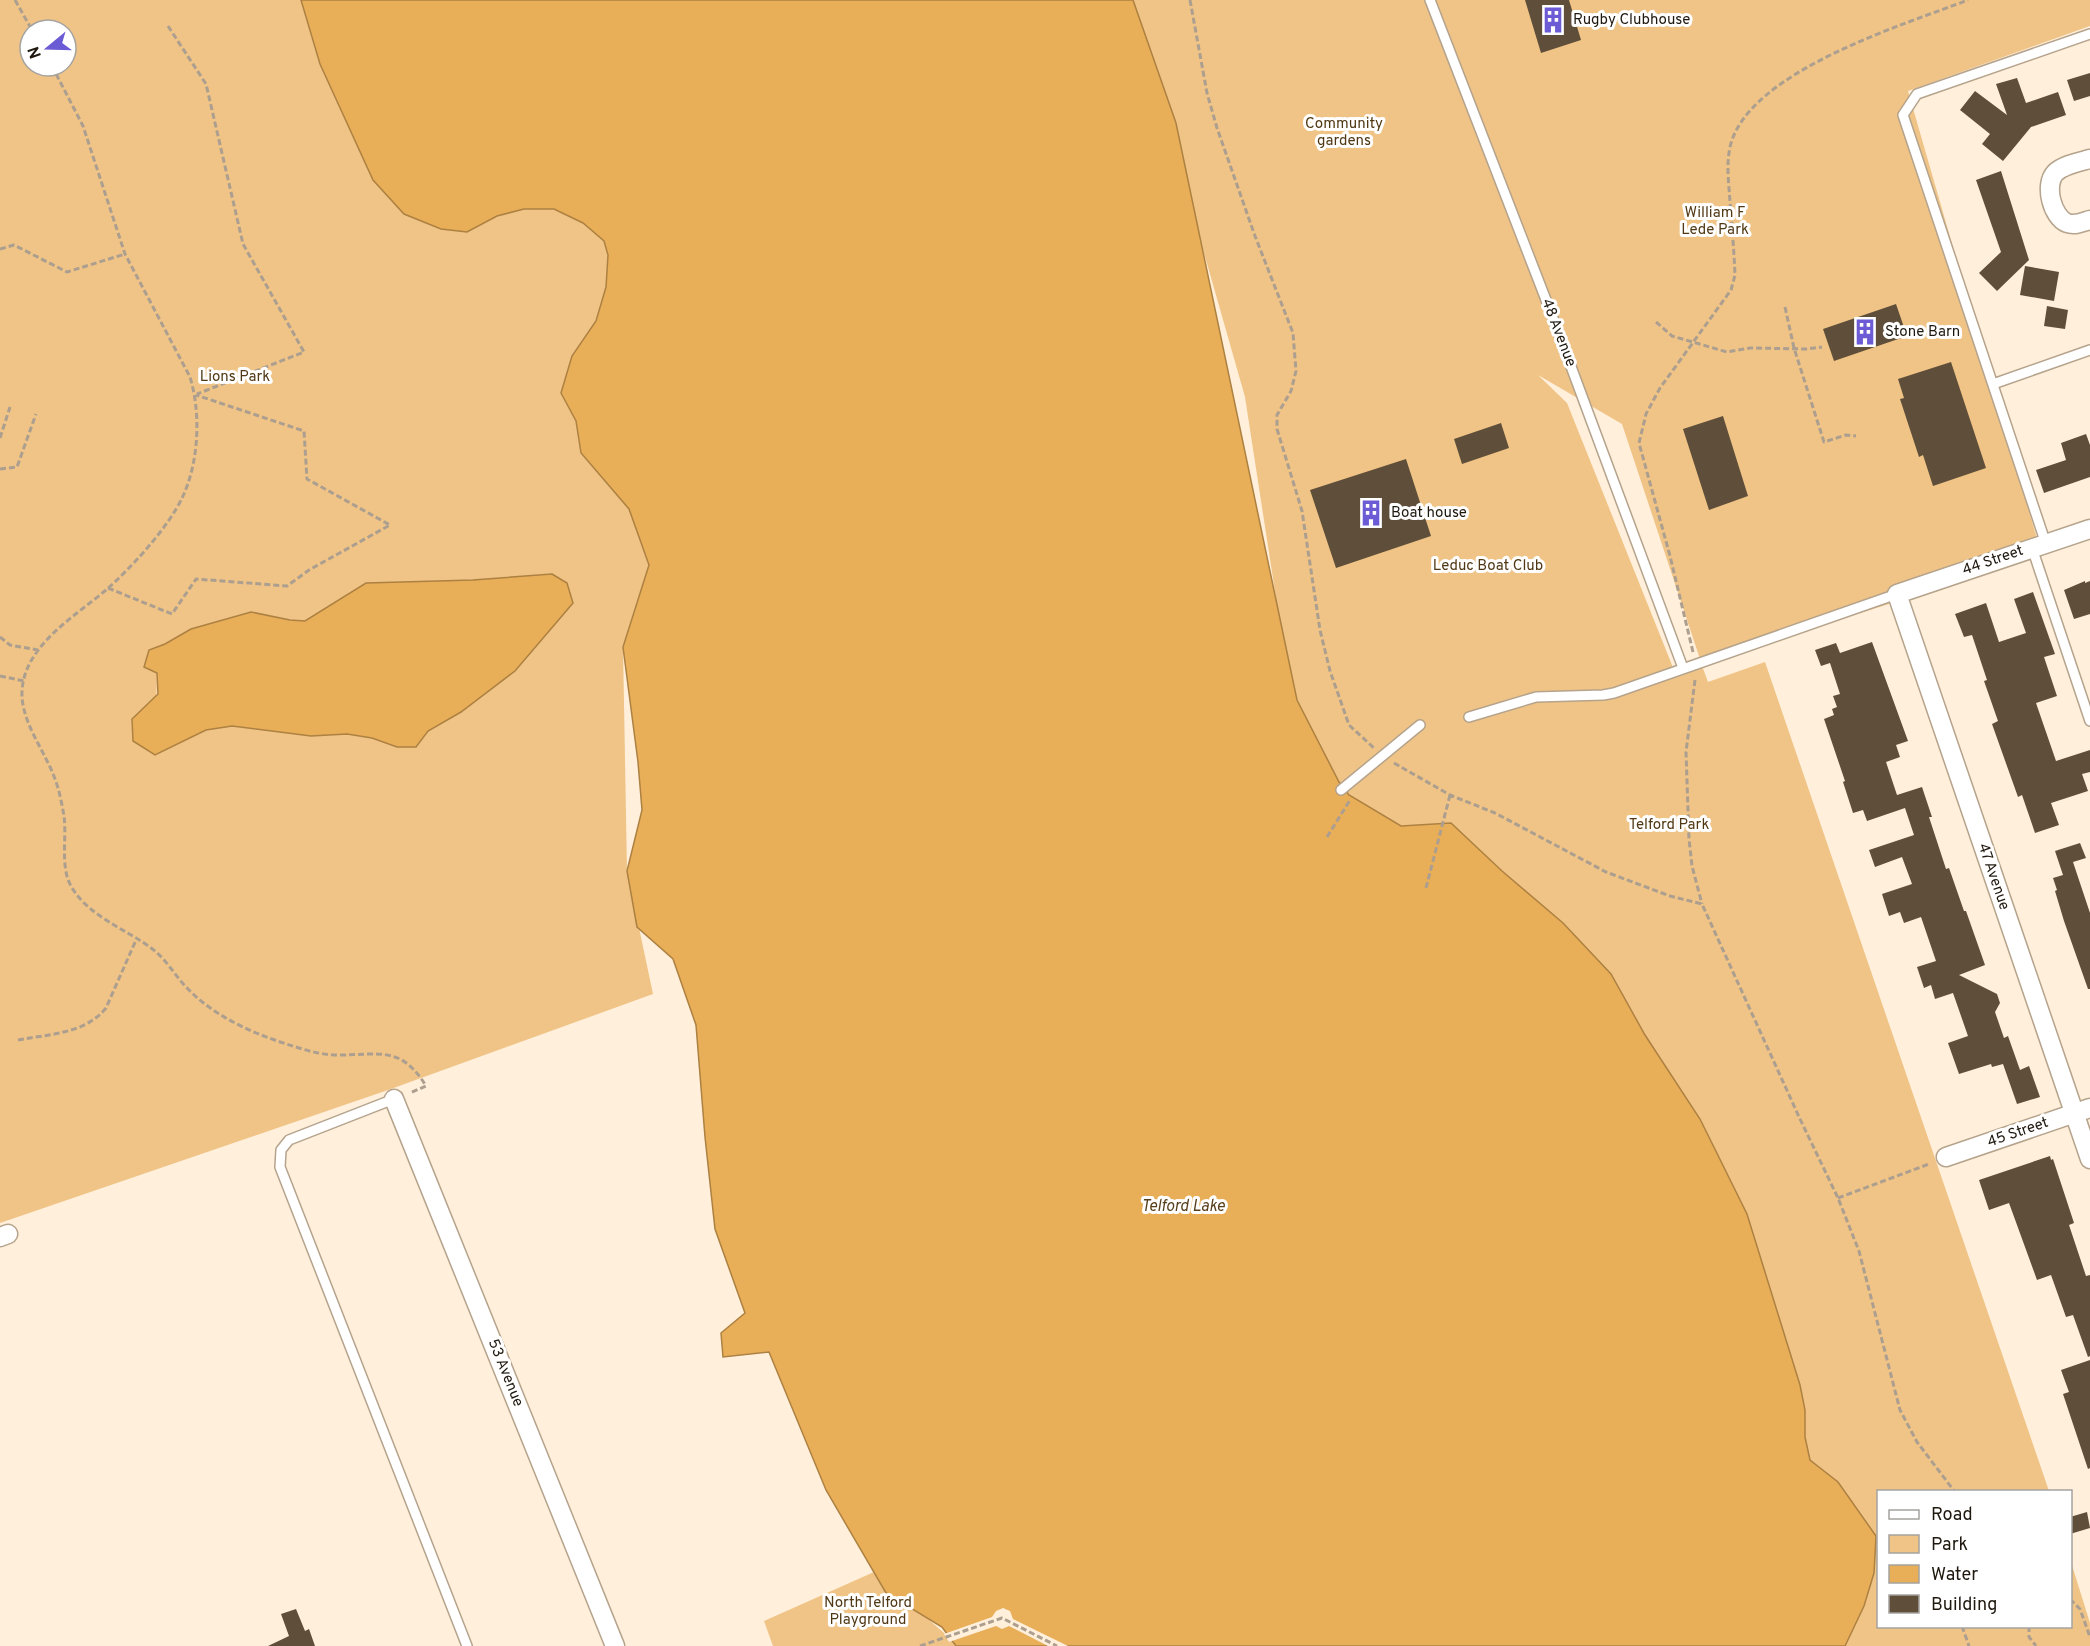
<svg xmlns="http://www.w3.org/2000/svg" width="2090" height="1646" viewBox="0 0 2090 1646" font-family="Overpass,sans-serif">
<rect width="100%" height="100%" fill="#ffefdb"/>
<path fill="#f0c486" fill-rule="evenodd" d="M0,0H301L320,65L467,232L497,216L524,209H554L583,223L604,240L608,255L606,287L596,321L572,356L561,393L576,421L581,453L629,509L649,565L623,647L627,871L653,994L388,1090L0,1223ZM30,30H66V66H30ZM552,574L573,603L541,640L461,712L397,747L372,738L347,734L311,736L232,726L206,730L155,755L157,673L149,650L165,644L191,629L251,612L290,620L305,621L366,583L473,580Z
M1132,0H2090V26L1908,91L2042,556L1701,663L1708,682L1765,662L2049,1491L1878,1492V1626H2070L2071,1562L2090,1623V1646H1845L1864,1606L1874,1573L1838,1482L1810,1460L1805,1437V1410L1800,1385L1747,1214L1700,1119L1645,1035L1611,974L1563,923L1502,871L1451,823L1401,826L1349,795L1339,782L1297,700L1278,611L1245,397ZM1538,375L1622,424L1701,662L1674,670L1567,403Z
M874,1572L959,1646H773L764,1621Z"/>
<path fill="#e9ae58" stroke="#ac8142" stroke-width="1.5" d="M301,0H1133L1176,123L1297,700L1339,782L1349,795L1401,826L1451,823L1502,871L1563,923L1611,974L1645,1035L1700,1119L1747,1214L1800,1385L1805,1410V1437L1810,1460L1838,1482L1876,1536L1874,1573L1864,1606L1845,1646H956L942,1627L886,1593L826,1490L769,1352L723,1357L721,1333L745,1313L715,1229L705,1137L696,1025L673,959L637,927L627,871L642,810L638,762L623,647L649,565L629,509L581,453L576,421L561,393L572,356L596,321L606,287L608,255L604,241L583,223L554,209H524L497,216L467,232L441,229L404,214L373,180L320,64Z
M552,574L567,583L573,603L515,671L461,712L428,731L416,747H397L372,738L347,734L311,736L232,726L206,730L155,755L133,741L132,719L158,694L157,673L144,667L149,650L165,644L191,629L251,612L290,620L305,621L366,583L473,580Z"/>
<path fill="#ffefdb" d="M1003,1608L1010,1611L1013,1619L1068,1646H1048L1009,1626L1002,1629L996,1626L949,1642L944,1634L992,1617L996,1611Z"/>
<path fill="#5f4f3a" d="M1525,0H1569L1581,40L1541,53Z
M2090,73V96L2074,101L2067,80Z
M2017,78L2026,103L2058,92L2066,115L2031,127L2003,161L1982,144L1990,134L1960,110L1975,91L2007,115L1996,84Z
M2001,171L2029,260L1997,291L1979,273L2001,252L1976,180Z
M2025,266L2059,272L2054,301L2020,295Z
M1896,304L1907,336L1834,361L1823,329Z
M2047,306L2068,310L2065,329L2044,326Z
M1951,362L1986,468L1933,486L1923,455L1919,457L1900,399L1904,398L1898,379Z
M1723,416L1748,496L1709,510L1683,429Z
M1501,423L1509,448L1462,464L1454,439Z
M2086,434L2090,445V477L2044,493L2036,470L2066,460L2061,443Z
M1406,459L1431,536L1336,568L1310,490Z
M2085,581V583L2090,581V614L2074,619L2064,590Z
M2033,592L2055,654L2044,657L2057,696L2036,703L2056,761L2090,750V772L2082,774L2088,791L2051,803L2059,825L2035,833L2022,795L2018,797L1992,724L1998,721L1984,681L1987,680L1972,635L1964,637L1955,614L1986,603L1999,642L2026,633L2014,599Z
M1872,642L1908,741L1896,745L1900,757L1886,762L1897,795L1922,787L1932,817H1929L1946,869L1949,868L1964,911H1966L1985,965L1959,975L1997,994L2000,1003L1995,1012L2004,1038L2008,1036L2020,1070L2029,1066L2040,1097L2017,1104L2003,1064L1992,1067L1991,1064L1959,1074L1948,1043L1968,1036L1953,993L1935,999L1931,985L1924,988L1917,967L1936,961L1921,917L1904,923L1900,912L1889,916L1882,894L1912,884L1902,857L1875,867L1869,850L1914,835L1905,808L1867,821L1863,810L1853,813L1843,782L1845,781L1824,719L1834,715L1832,709L1837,707L1833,696L1840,694L1830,663L1821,666L1815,650L1836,643L1840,653Z
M2080,843L2086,858L2073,862L2090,913V989H2088L2064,921L2055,891L2057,890L2053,878L2063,875L2055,851Z
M2050,1156L2051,1160L2053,1159L2074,1223L2069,1225L2086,1276L2090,1275V1356L2088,1357L2073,1315L2066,1317L2051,1275L2037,1280L2009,1203L1989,1210L1979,1180Z
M2090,1360V1468L2088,1469L2063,1394L2069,1392L2061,1370Z
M2087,1512L2090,1528L2070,1534V1517Z
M296,1609L305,1631L309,1629L315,1646H268L289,1636L281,1614Z"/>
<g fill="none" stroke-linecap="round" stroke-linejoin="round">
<g stroke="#b5a38c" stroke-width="12">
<path id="service" d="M1430,0L1553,318L1683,668
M1993,384L2090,350
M2046,544L1903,115L1917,94L2090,34
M2032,548L2090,721
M1469,717L1536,697L1603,695L1614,693L1897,594
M1341,790L1420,725
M394,1099L289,1140L281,1150L280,1167L467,1646"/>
</g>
<g stroke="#b5a38c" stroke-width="21">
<path id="minor" d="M2090,159C2079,162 2063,165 2055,173C2044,185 2052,217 2067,223C2075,226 2083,222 2090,220
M2090,529L1897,594L2090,1159
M394,1099L615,1646
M1946,1157L2090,1108
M0,1237L8,1234"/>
</g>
<path stroke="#ac9f8f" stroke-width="3" stroke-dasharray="6 3" stroke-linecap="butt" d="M15,0L32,30
M1190,0L1207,93L1217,128L1255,236L1293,333L1296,371L1291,391L1277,415V429L1302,511L1320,630L1330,671L1349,725L1374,748
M168,26L206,84L243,244L304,352L197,394
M52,66L83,126L125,254L190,377C201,413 199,461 183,496C169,527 131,568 106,590C73,618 20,648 22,697C24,727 47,754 56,782C60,793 62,805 64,816C67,838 60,867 71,886C88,917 129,930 155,951C168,962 176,977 188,989C217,1019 259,1036 299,1048C312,1052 325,1055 338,1055C379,1055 401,1045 426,1086L410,1093
M0,249L14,245L67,272L125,254
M1785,307L1794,348L1824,442L1846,435L1856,436
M1656,322L1672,336L1727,352L1750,348L1807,349L1822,347
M0,438L10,407
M0,469L17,467L36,414
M108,588L172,614L196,579L287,586L309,570L390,525L307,479L304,431L196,395
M0,637L10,645L38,650
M1693,652L1670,556L1639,443L1646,414L1660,388L1731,290L1735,275C1734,251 1732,226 1730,202C1729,184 1726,166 1730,147C1747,72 1903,25 1968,0
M0,676L24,681
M1695,680L1686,752L1689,839L1692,866L1702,904
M1394,763L1450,795L1495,813L1606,872L1670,896L1702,904L1800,1119L1838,1198L1859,1251L1900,1410L1917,1442L1955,1492
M1327,837L1350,800
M1426,888L1450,795
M18,1040C49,1034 85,1034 106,1008L136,940
M1838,1198L1929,1164
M2070,1599L2080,1609L2090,1637
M1962,1626L1969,1646
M2029,1626V1637L2036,1646
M920,1646L1002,1618L1057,1646"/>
<use href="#service" stroke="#fff" stroke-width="9"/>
<use href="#minor" stroke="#fff" stroke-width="18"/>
</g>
<defs>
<g id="building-bare" transform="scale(2.07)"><path d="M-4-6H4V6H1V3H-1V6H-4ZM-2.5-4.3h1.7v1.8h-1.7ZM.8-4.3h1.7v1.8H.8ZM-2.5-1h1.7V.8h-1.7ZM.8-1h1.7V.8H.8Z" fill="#6b5bd4" stroke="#fff" stroke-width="2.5" paint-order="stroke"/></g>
</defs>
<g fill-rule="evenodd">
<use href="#building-bare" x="1553" y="20"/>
<use href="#building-bare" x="1865" y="332"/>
<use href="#building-bare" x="1371" y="513"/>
</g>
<g text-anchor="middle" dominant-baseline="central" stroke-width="6" stroke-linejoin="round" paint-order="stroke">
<g font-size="15" fill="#1f180f" stroke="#fff" text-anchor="start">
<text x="1573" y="20">Rugby Clubhouse</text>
<text x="1885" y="332">Stone Barn</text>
<text x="1391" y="513">Boat house</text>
</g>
<g font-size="15" fill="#503814" stroke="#fff">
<text x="1344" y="124">Community<tspan x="1344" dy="17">gardens</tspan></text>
<text x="1715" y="213">William F<tspan x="1715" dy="17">Lede Park</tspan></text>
<text x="235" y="377">Lions Park</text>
<text x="1488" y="566">Leduc Boat Club</text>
<text x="1669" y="825">Telford Park</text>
<text x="868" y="1603">North Telford<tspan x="868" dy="17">Playground</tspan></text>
</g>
<g font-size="15" fill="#1f180f" stroke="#fff">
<text transform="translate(1558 333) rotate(69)">48 Avenue</text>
<text transform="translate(1993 561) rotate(-19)">44 Street</text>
<text transform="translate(1993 877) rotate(71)">47 Avenue</text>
<text transform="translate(2018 1133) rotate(-19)">45 Street</text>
<text transform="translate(505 1373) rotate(68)">53 Avenue</text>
</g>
<g font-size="16" font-style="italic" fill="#573f1b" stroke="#fff">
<text x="1183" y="1207">Telford Lake</text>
</g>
</g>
<rect x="1877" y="1490" width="195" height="138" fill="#ffffff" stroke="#a5a39f" stroke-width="1.5"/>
<rect x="1889" y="1510" width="30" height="9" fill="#ffffff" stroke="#a5a39f" stroke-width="1.5"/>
<text x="1931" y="1520" font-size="18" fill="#1f180f">Road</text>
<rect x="1889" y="1535" width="30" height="18" fill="#f0c486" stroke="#a5a39f" stroke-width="1.5"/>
<text x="1931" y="1550" font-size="18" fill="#1f180f">Park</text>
<rect x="1889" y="1565" width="30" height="18" fill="#e9ae58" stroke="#a5a39f" stroke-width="1.5"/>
<text x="1931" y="1580" font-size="18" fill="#1f180f">Water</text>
<rect x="1889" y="1595" width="30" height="18" fill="#5f4f3a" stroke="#a5a39f" stroke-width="1.5"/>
<text x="1931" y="1610" font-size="18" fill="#1f180f">Building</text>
<g transform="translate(48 48) rotate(251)"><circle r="28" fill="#ffffff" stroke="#a5a39f" stroke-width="1.5"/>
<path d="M0-4.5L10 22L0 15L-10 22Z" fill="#6b5bd4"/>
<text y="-9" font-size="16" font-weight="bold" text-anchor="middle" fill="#1f180f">N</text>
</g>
</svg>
